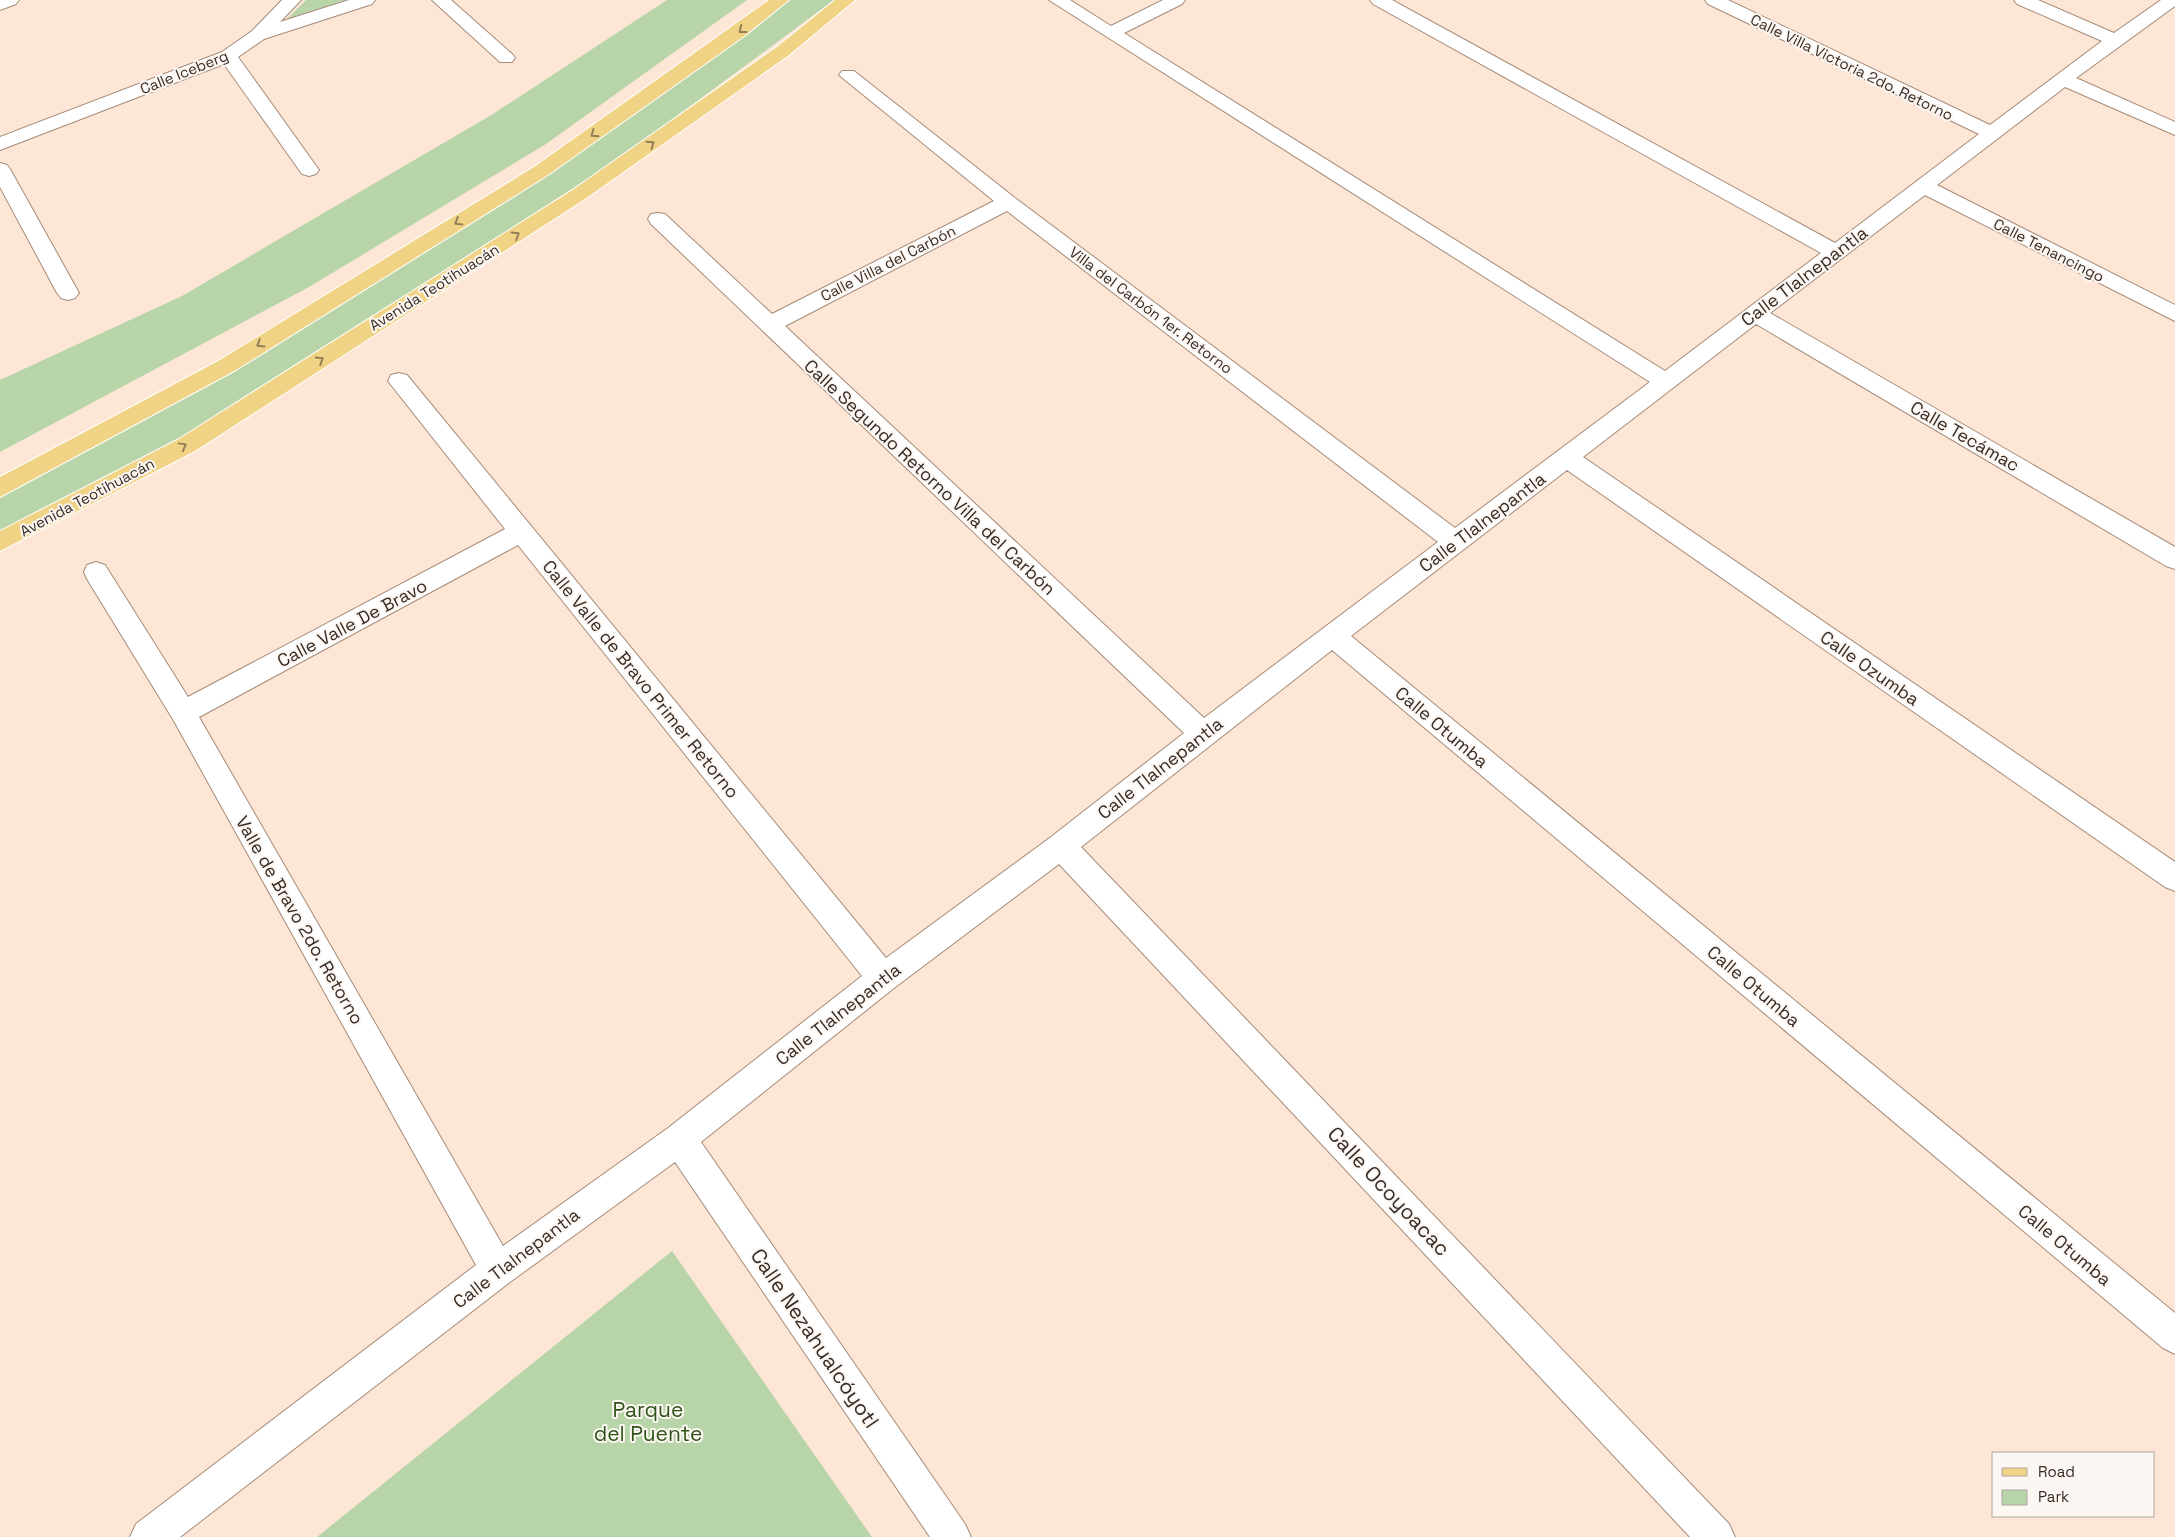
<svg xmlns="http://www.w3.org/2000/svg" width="2175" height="1537" viewBox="0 0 2175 1537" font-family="'Space Grotesk',sans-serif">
<rect width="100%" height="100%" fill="#fde6d6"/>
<path fill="#b7d5a9" d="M306,0H346L287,19Z
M667,0H747L546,144L309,287L0,452V380L182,296L493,114Z
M786,0H834L620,158L401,299L178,440L0,531V497L224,374L521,192Z
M672,1251L872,1537H317Z"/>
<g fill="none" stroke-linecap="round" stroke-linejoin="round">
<g stroke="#a58b78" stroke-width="2">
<path id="minor" d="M0,0H19L16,4L0,10Z
M282,0H301L280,22L349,0H375L372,4L264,39L238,57L319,170L316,174L309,176L302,174L224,64L0,150V137L222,52L252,31Z
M432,0H451L512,54L515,58L512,62H500Z
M1049,0H1070L1111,26L1163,0H1185L1182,4L1124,33L1665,371L1821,253L1373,4L1370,0H1392L1835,243L1979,134L1708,4L1705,0H1728L1990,125L2102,41L2017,4L2014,0H2038L2114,33L2161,0H2175V6L2076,78L2175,122V135L2065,87L1937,185L2175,305V321L1925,195L1770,313L2175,547V569L2166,566L1756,324L1583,457L2175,862V891L2165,887L1567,470L1351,636L2175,1313V1354L2163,1348L1332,650L1081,847L1729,1524L1735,1537H1690L1059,864L894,988L701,1142L965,1524L971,1537H930L675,1162L510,1282L180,1537H130L136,1524L476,1265L174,721L87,579L84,572L87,565L96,562L105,565L188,697L505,529L388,381L391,375L399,373L407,375L886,958L1051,837L1184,733L651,224L648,219L651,214L658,213L665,214L772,314L994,201L839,75L842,71H854L1015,198L1455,528L1650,382ZM1007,211L1438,542L1204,718L785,326ZM518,545L862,976L668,1128L503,1246L199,717Z
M0,163L7,165L10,169L79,293L75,298L68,300L61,298L57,293L0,187Z"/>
</g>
<g stroke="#fff" stroke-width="2">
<path id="major" d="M769,0H789L743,37L548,175L236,370L0,497V477L220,360L534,167Z
M835,0H855L789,55L585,199L195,451L0,551V531L179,439L571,191L777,47Z"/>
</g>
<use href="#minor" fill="#fff" fill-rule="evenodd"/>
<use href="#major" fill="#f1d386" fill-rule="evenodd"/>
</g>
<defs><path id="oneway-chevron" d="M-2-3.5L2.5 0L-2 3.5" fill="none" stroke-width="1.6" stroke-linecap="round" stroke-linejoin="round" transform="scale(1.25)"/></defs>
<g stroke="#948056">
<use href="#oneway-chevron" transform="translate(742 30) rotate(142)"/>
<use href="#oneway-chevron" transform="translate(594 134) rotate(145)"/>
<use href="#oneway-chevron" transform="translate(651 144) rotate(-35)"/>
<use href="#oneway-chevron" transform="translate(458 222) rotate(148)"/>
<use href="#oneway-chevron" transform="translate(516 235) rotate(-32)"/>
<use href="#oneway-chevron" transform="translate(260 344) rotate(148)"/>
<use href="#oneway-chevron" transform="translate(320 360) rotate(-32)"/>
<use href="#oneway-chevron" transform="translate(183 446) rotate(-29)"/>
</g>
<g text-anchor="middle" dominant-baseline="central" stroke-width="4" stroke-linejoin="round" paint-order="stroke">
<g font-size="15" fill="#372c25" stroke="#fdf7f3">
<text transform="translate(1852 67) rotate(26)">Calle Villa Victoria 2do. Retorno</text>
<text transform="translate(184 72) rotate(-22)">Calle Iceberg</text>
<text transform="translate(2049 250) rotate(27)">Calle Tenancingo</text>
<text transform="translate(888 263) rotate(-27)">Calle Villa del Carbón</text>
<text transform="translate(434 287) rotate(-32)">Avenida Teotihuacán</text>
<text transform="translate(1151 310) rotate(37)">Villa del Carbón 1er. Retorno</text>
<text transform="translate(87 497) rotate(-28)">Avenida Teotihuacán</text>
</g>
<g font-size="18" fill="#372c25" stroke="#fdf7f3">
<text transform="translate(1804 276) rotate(-37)">Calle Tlalnepantla</text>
<text transform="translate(1965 436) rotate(30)">Calle Tecámac</text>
<text transform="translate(930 477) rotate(43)">Calle Segundo Retorno Villa del Carbón</text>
<text transform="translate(1482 522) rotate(-37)">Calle Tlalnepantla</text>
<text transform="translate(352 623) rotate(-28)">Calle Valle De Bravo</text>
<text transform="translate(1870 668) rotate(35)">Calle Ozumba</text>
<text transform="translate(641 679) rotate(51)">Calle Valle de Bravo Primer Retorno</text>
<text transform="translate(1442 727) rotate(40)">Calle Otumba</text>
<text transform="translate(1160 768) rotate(-38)">Calle Tlalnepantla</text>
<text transform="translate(300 920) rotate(60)">Valle de Bravo 2do. Retorno</text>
<text transform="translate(1754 986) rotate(40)">Calle Otumba</text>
<text transform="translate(838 1014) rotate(-38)">Calle Tlalnepantla</text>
<text transform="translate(2065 1245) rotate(40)">Calle Otumba</text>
<text transform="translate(516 1258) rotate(-37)">Calle Tlalnepantla</text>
</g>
<g font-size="21" fill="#372c25" stroke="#fdf7f3">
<text transform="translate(1389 1191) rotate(47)">Calle Ocoyoacac</text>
<text transform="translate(815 1338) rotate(56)">Calle Nezahualcóyotl</text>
</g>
<g font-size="21" fill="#2d5217" stroke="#fdf7f3">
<text x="648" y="1409">Parque<tspan x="648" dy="24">del Puente</tspan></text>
</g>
</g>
<rect x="1992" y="1452" width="162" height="65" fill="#fdf7f3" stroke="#aea6a1"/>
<rect x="2002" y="1468" width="25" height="8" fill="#f1d386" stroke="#aea6a1"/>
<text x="2038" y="1477" font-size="15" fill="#372c25">Road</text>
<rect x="2002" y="1490" width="25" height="15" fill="#b7d5a9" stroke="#aea6a1"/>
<text x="2038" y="1502" font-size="15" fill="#372c25">Park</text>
</svg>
